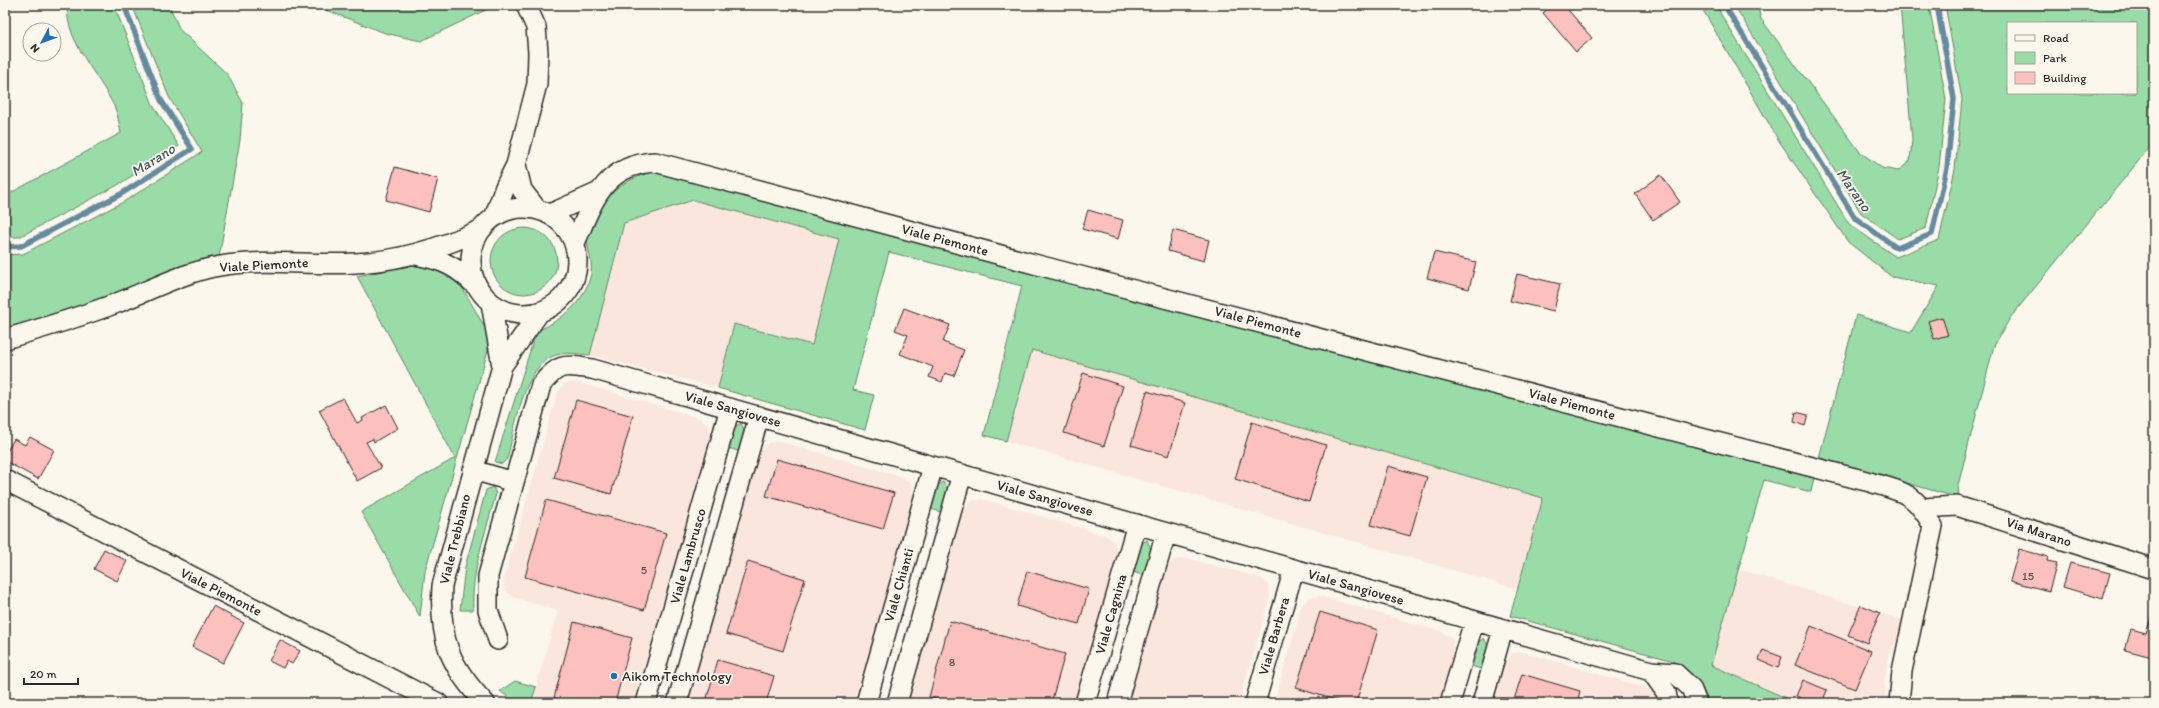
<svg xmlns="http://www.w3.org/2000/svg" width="2159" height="708" viewBox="0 0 2159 708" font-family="Itim,sans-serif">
<rect width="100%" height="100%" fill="#fbf7ec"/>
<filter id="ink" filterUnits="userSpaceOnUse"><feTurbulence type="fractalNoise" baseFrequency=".025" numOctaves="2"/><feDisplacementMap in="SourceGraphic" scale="8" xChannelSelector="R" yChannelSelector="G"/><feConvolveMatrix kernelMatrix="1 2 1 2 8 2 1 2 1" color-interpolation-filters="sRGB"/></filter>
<g filter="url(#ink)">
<path fill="#fbe6de" d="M693,200L840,239L812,345L734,324L718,388L590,355L624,223Z
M1032,350L1543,498L1518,589L1006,441Z
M576,382L699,418L708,425L710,438L634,703H531L558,611L513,597L505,590L503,581L558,391L565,384Z
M779,441L902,477L912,484L913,497L854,703H688L761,450L768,443Z
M982,499L1105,535L1115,542L1116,556L1074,703H908L964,509L971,501Z
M1185,558L1259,577L1268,584L1270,597L1239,703H1128L1167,567L1175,560Z
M1738,569L1903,620L1899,639L1890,651L1884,683L1888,703H1797L1711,665Z
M1320,596L1443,632L1453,639L1454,652L1440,703H1274L1302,605L1309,598Z
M1523,652L1646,688L1656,694L1657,703H1493L1505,661L1512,653Z"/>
<path fill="#9adca7" stroke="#628469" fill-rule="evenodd" d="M67,5H114L153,105L179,146L116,186L19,237H5V196L121,133C119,124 118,114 114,106C98,73 66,43 67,5Z
M132,5H169L180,30L227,74L243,103L240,140L219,257L115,295L5,331V255L23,254L125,201L202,152L169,97Z
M313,5H496L421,41L385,33Z
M1700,5H1719L1720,13L1849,224L1896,257L1939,240L1955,169L1962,99L1945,5H2154V142L2010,318L1994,346L1958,485L1959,498L1819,458L1856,315L1911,332L1939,286L1892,277L1848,242L1779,141ZM2008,23H2136V93H2008Z
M1735,5H1757L1761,19L1860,152L1882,168L1898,171L1910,161L1912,139L1900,5H1929L1946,99L1939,167L1926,228L1898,239L1861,213L1736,8Z
M652,172L1814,478L1811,492L1764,480L1711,665L1797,703H1708C1703,682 1689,668 1670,660L1510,616L1543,498L1032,350L1006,441L984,435L1022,286L889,252L853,390L874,395L865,430L718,388L734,324L812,345L839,239L693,200L624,223L590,355C578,354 567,352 556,355C523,364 515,430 507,459L502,464L495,462L536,332C561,319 579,308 589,281C596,264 585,248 587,232C588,228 592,222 594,218C606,194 625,179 652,172Z
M491 261a33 33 0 1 1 66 0a33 33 0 1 1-66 0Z
M422,263L435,265L459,282L487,331L488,350L425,571L420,617L361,512L455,458L357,276Z
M741,423L746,435L741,452L725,447L730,430Z
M943,482L950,492L944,513L928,508L933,487Z
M493,487L496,494C486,532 471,570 473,610H460L465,567L486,490Z
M1147,540L1153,553L1146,576L1129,571L1135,548Z
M1484,638L1490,650L1484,670L1468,665L1474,645Z
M515,681L536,687L531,703H516L500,691Z"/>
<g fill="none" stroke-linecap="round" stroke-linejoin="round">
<path stroke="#668aa0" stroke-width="5.5" d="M1728,5V11L1855,218L1897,248L1932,234L1947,168L1954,99L1937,5
M5,247L21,246L121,194L192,149L161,100L124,5"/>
</g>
<path fill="#fcc0be" stroke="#2b2b2b" d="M1552,5H1564L1592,38L1576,52L1543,13Z
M395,167L438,179L429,212L386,200Z
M1661,175L1680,202L1653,220L1635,194Z
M1088,210L1123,220L1118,239L1082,229Z
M1173,230L1209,240L1204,261L1168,251Z
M1434,252L1476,262L1469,289L1427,278Z
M1517,274L1560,284L1554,311L1510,301Z
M904,308L950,325L943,342L964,350L954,376L945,373L942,382L929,377L933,367L900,354L908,335L895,330Z
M1942,317L1948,335L1934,339L1928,321Z
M1083,373L1123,386L1104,446L1064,433Z
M1147,391L1185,403L1169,456L1131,445Z
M343,398L357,423L363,420L362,418L386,405L398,428L374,442L373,439L366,442L381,468L357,481L319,410Z
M576,400L633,416L611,494L554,478Z
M1796,412L1808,415L1805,426L1794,422Z
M1252,422L1326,445L1309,502L1235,479Z
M30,437L54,450L38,479L5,461V455L14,439L25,445Z
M777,459L894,493L883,529L766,496Z
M1388,466L1427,477L1410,536L1371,525Z
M546,500L666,533L644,610L525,577Z
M104,549L127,561L117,581L94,569Z
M2019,549L2048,557L2047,561L2057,563L2049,591L2010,581Z
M748,561L805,579L783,651L726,634Z
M2070,563L2110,573L2103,599L2063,587Z
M1027,571L1089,589L1079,624L1017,606Z
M1861,605L1880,613L1867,643L1848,635Z
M213,606L244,623L223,663L192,647Z
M2153,608H2154V625L2149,624Z
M1320,612L1378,630L1356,703H1345L1296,688Z
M950,621L1065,654L1051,703H951L929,697Z
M574,622L632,638L615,703H573L554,698Z
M2149,624L2154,625V650L2152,657L2125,650L2131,629L2146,633Z
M1811,626L1871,651L1855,689L1795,665Z
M280,640L300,651L292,664L287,661L283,668L269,661Z
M1763,650L1782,657L1778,668L1759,660Z
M718,660L774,676L766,703H713L706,701Z
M1522,674L1580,691L1577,703H1513Z
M1803,680L1827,690L1822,703H1813L1796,696Z"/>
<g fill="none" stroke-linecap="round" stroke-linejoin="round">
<g stroke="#2b2b2b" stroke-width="22">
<path id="minor" d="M516,165L522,190L536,208
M471 261a53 53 0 1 1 106 0a53 53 0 1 1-106 0Z
M550,214L597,193
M495,215L505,187L516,165L537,84L538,53L536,27L526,5
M575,243C593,202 603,165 655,162L1038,265L1866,481C1902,492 1913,490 1933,526L1902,671L1899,703
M415,255C443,260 456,266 476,286
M491,303L502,366
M5,339C43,328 80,317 117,303C151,290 184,272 220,266C264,258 311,266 356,263C399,261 441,248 480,230
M473,470L514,482
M5,480L438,703
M1923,508L1957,506L2154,569
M498,640L488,610V576L541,385C559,362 565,365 592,369L1651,671L1675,673L1691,688L1697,703
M1651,671L1666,692L1668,703
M485,703C449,666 439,638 442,586L502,366L539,313
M646,703L730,408
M677,703L759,416
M866,703L933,466
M897,703L962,474
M1085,703L1137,524
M1117,703L1166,533
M1255,703L1294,569
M1450,703L1474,621
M1482,703L1503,629"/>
</g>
<use href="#minor" stroke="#fbf7ec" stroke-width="19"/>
</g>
</g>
<circle fill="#1f6fb2" stroke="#fbf7ec" stroke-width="1.5" cx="614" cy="676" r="4"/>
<g text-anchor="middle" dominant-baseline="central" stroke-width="3.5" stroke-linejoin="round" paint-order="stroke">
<g font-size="12" fill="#5f5050">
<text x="644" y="570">5</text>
<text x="2028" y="576">15</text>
<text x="952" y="662">8</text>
</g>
<g font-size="14" fill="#2b2b2b" stroke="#fbf7ec">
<text transform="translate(945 240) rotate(15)">Viale Piemonte</text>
<text transform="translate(264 265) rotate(-3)">Viale Piemonte</text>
<text transform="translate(1258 322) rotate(15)">Viale Piemonte</text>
<text transform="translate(1572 404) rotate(15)">Viale Piemonte</text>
<text transform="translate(733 409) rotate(16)">Viale Sangiovese</text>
<text transform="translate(1045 498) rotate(16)">Viale Sangiovese</text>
<text transform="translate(2039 532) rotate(18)">Via Marano</text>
<text transform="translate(455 539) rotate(-76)">Viale Trebbiano</text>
<text transform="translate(688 556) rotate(-74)">Viale Lambrusco</text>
<text transform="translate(899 585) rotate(-74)">Viale Chianti</text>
<text transform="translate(1356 587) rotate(16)">Viale Sangiovese</text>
<text transform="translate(221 592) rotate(27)">Viale Piemonte</text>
<text transform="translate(1111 614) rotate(-74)">Viale Cagnina</text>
<text transform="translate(1274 636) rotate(-74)">Viale Barbera</text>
</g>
<g font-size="14" fill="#2b2b2b" stroke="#fbf7ec" text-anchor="start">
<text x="622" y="676">Aikom Technology</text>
</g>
<g font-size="15" font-style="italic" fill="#495a66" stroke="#fbf7ec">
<text transform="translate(153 160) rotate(-32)">Marano</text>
<text transform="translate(1854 190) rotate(55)">Marano</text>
</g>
</g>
<rect width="2159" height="708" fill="none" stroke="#fbf7ec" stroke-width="20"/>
<rect x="10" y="10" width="2139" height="688" fill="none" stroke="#2b2b2b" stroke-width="1.5" filter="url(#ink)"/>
<rect x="2007" y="22" width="130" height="72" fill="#fbf7ec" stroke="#a8a59f"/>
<rect x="2015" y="35" width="20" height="6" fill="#fbf7ec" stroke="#a8a59f"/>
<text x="2043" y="42" font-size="12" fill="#2b2b2b">Road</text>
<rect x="2015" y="52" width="20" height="12" fill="#9adca7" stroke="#a8a59f"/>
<text x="2043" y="62" font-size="12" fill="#2b2b2b">Park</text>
<rect x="2015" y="72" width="20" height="12" fill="#fcc0be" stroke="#a8a59f"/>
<text x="2043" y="82" font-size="12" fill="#2b2b2b">Building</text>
<g transform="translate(42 42) rotate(229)"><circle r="19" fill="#fbf7ec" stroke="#a8a59f"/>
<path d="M0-3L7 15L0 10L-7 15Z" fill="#1f6fb2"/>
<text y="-6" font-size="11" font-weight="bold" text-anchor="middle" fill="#2b2b2b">N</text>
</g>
<path d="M24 678v6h54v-6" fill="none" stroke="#2b2b2b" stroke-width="2"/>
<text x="30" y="678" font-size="12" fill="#2b2b2b" stroke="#fbf7ec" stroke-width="3" paint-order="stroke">20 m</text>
</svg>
